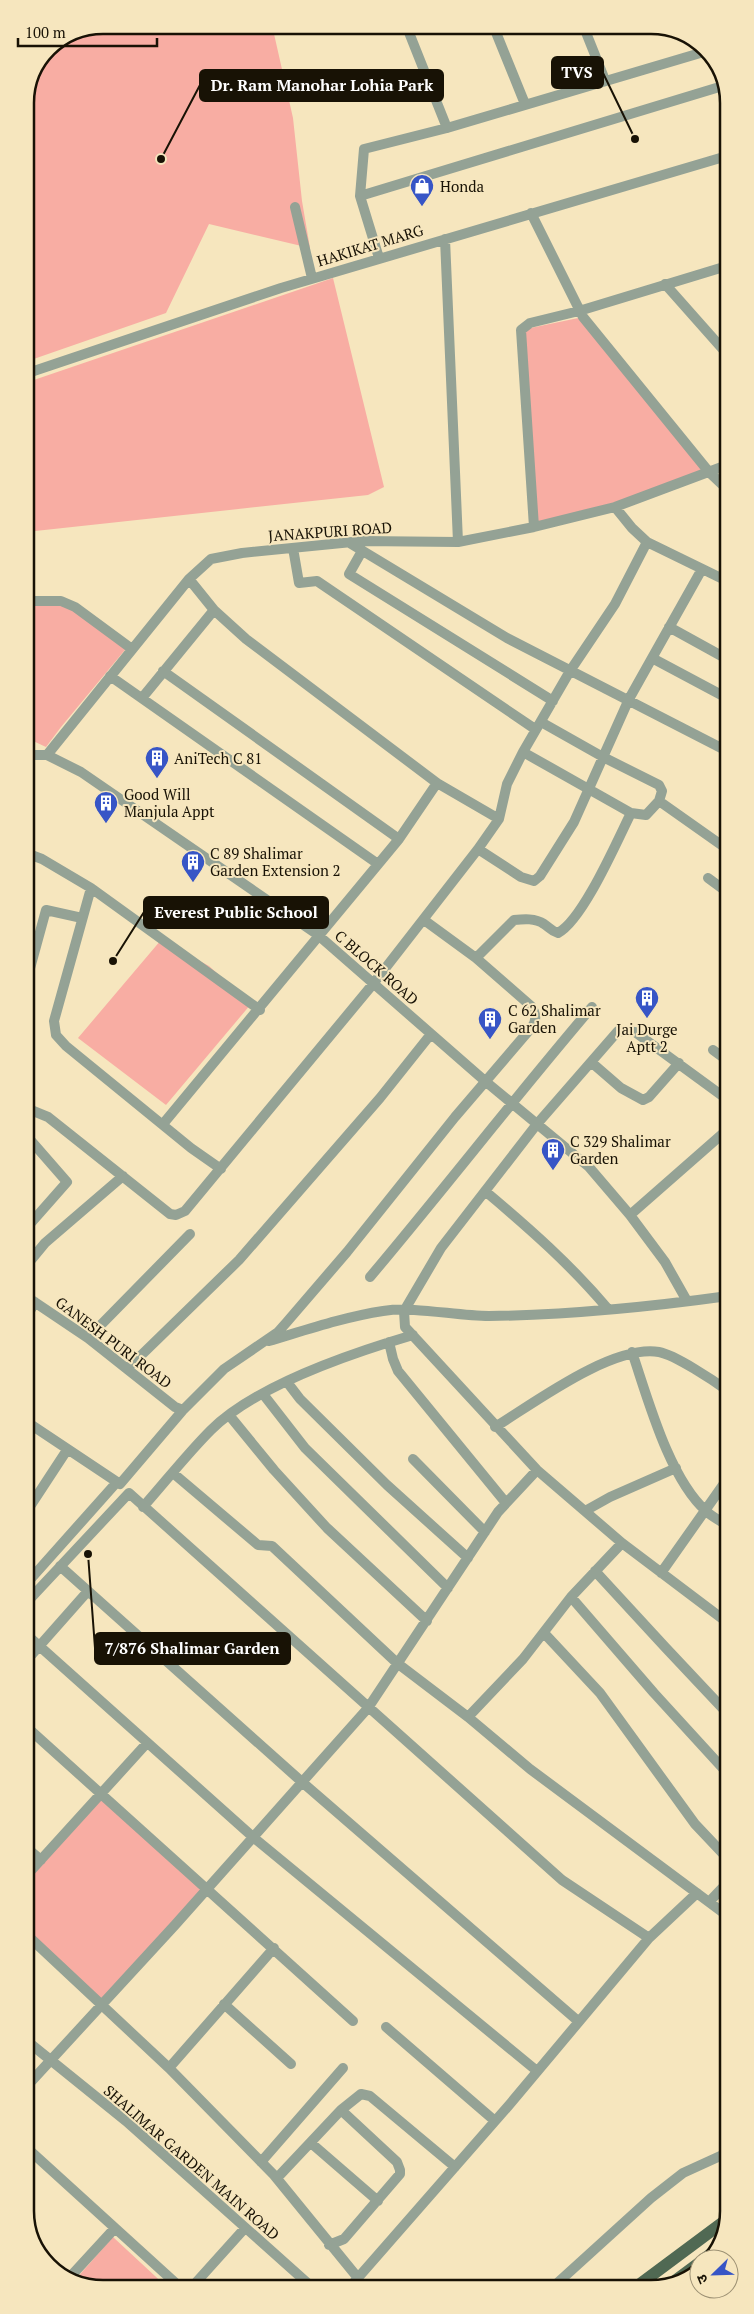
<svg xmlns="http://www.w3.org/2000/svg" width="754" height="2314" viewBox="0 0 754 2314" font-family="'PT Serif','Noto Sans Devanagari',serif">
<rect width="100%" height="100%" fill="#f6e6be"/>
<path fill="#f8ada3" d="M102,25H272L293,118L302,201L310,248L209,224L166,313L25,362V98L48,47Z
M333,278L384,487L368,495L26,532L25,383Z
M583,317L709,472L615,507L534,527L521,330Z
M70,601L129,645L61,727L46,747L31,740L26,741V602Z
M161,940L209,966L251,1004L166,1105L78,1038Z
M101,1794L208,1888L103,2005L27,1935V1875Z
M113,2237L169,2289H97L75,2280Z"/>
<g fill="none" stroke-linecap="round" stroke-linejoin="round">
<path stroke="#94a295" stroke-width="10" d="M406,25L447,128
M493,25L525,104
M583,25L605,80
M683,36L705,48
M360,196L726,85
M295,207L312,278
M531,213L583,317L709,472L727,489
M445,239L458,542
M379,258L360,196L364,149L447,128L707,51
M665,284L727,354
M25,374L281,288L727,156
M615,507L632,528L647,542L727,581
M534,527L521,330L530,323L579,311L727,266
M348,542L507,638L727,751
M293,548L299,583L317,581L535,729
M362,551L349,574L553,701
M189,579L214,610L246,639L437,783L499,819
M26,601H61L75,607L132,649
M669,627L727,659
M652,658L727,698
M163,671L399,839
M110,676L378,864
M142,698L214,610
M541,722L603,757L659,785L662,791L659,801L727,849
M523,752L631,813L646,815L659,801
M26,755H47L81,772L318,935L485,1081L589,1167L630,1215L665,1262L687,1301
M47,755L189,579L211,559L242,553L362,541L458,542L534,527L615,507L727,465
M478,849L521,877L534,881L540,876L574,822L629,699L702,569
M26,853L42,859L91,888L260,1010
M708,878L727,892
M91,888L54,1021L56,1035L66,1046L191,1148L221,1169
M476,958L514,920C524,919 535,918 544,924C549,927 551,931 558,933C583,920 617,841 631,813
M26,983L46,910L82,918
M713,1050L728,1061
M591,1062L621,1088L643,1100L649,1097L679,1063
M728,1100L635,1032L618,1031L537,1124L441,1248L404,1311L405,1327L537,1470L622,1543L728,1623
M26,1108L48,1117L170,1214L176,1215L185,1211L373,984L478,849L499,819L507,784L523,752L570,671L615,604L647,542
M163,1124L399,839L437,783
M26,1135L67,1182L30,1224L26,1223
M485,1191C529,1228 571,1265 608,1309
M630,1215L728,1129
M26,1266L45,1243L123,1176
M370,1277C445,1188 516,1096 592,1007
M27,1297L88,1338L175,1407L183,1410
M27,1316L35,1302
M88,1338L190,1234
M269,1341C306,1330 344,1317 383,1311C416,1306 455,1316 489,1316C569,1315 649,1307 728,1296
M389,1342L393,1359L398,1371L506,1503
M632,1352C648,1399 669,1478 706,1511C712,1517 721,1521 728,1526
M127,1369L239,1260L380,1098L431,1034
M287,1382L300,1399L387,1485L468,1558
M263,1394L305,1448L448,1588
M229,1415L274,1470L327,1528L427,1621
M27,1422L120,1484L183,1410L224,1369L278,1332L286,1323L347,1252L455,1117L532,1027C537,1019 536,1014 531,1006L476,958L424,920
M495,1427C534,1403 613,1344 659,1352C675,1355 713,1380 728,1391
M413,1459L485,1532
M173,1473L258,1545L272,1546L397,1663L468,1717L530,1769L729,1917
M143,1507C166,1481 187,1454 211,1430C256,1385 352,1353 413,1335
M27,1511L67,1450
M585,1511L610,1497L676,1468
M60,1566L302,1782L578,2021
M595,1571L665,1647L728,1714
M661,1573L728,1478
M27,1583L117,1482
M571,1597L654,1693L728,1774
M27,1602L129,1493L562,1880L649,1938
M544,1633L600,1693L695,1824L729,1860
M27,1635L253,1837L537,2071
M27,1660L88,1591
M468,1717L523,1659L571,1597L622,1543
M29,1729L353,2021
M27,1848L41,1860
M27,1875L147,1743
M709,1902L729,1881
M27,1935L169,2068L274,2175L358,2278
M224,2004L291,2064
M386,2027L495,2121
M27,2041L126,2121L313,2288
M169,2068L274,1948
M27,2086L175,1925L368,1708L498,1512L537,1470
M311,2143L378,2201
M27,2148L181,2288
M261,2162L343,2068
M277,2178L341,2110L361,2094L370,2096L455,2167
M329,2245L344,2239L400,2174V2170L397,2162L341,2110
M70,2277L115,2228
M553,2287L651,2198L683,2173L729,2152
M191,2288L245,2228
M294,2288L302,2279
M349,2288L510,2104L649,1938L697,1893"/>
<path stroke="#506953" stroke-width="12" d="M704,2259L716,2250
M668,2286L699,2263
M636,2287L726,2220"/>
</g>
<defs>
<g id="shop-pin" transform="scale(1.25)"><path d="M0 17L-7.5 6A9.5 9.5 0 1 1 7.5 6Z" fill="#3755c6" stroke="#f6e6be"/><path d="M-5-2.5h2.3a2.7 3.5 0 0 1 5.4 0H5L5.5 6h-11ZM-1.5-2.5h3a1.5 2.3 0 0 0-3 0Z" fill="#fff"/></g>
<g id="building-pin" transform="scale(1.25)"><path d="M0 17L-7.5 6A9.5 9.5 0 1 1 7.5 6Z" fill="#3755c6" stroke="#f6e6be"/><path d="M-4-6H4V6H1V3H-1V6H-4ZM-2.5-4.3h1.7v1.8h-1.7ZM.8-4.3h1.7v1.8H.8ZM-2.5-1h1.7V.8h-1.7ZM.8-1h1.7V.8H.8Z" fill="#fff"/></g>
</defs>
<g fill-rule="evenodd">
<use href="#shop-pin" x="422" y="186"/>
<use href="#building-pin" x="157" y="758"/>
<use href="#building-pin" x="106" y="803"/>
<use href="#building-pin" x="193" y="862"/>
<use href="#building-pin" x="647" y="998"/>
<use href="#building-pin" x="490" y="1019"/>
<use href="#building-pin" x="553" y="1150"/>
</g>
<g text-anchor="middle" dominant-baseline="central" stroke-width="4" stroke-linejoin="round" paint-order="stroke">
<g font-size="15" fill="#181205" stroke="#f6e6be" text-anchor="start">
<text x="440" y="186">Honda</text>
<text x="174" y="758">AniTech C 81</text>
<text x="124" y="794">Good Will<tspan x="124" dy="17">Manjula Appt</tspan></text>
<text x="210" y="853">C 89 Shalimar<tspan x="210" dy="17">Garden Extension 2</tspan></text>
<text x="508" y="1010">C 62 Shalimar<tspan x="508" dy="17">Garden</tspan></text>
<text x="647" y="1029" text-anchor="middle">Jai Durge<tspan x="647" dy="17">Aptt 2</tspan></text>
<text x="570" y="1141">C 329 Shalimar<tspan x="570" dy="17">Garden</tspan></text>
</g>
<g font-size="15" fill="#181205" stroke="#f6e6be">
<text transform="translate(370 245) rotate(-17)">HAKIKAT MARG</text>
<text transform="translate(330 531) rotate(-4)">JANAKPURI ROAD</text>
<text transform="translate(377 967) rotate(41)">C BLOCK ROAD</text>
<text transform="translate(114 1342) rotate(37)">GANESH PURI ROAD</text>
<text transform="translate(192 2162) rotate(41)">SHALIMAR GARDEN MAIN ROAD</text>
</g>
</g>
<path d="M0 0H754V2314H0ZM103 34H651A69 69 0 0 1 720 103V2211A69 69 0 0 1 651 2280H103A69 69 0 0 1 34 2211V103A69 69 0 0 1 103 34Z" fill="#f6e6be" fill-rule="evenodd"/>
<path fill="none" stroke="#181205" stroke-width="2.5" d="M103 34H651A69 69 0 0 1 720 103V2211A69 69 0 0 1 651 2280H103A69 69 0 0 1 34 2211V103A69 69 0 0 1 103 34Z"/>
<path fill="none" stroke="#181205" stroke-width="2" d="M635 139L603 73M161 159L200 85M113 961L144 912M88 1554L95 1648"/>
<g fill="#181205" stroke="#f6e6be" stroke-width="2">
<circle cx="635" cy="139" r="5"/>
<circle cx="161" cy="159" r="5"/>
<circle cx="113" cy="961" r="5"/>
<circle cx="88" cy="1554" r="5"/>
</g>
<g fill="#181205" stroke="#181205" stroke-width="2">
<rect x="552" y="57" width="51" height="31" rx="5"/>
<rect x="200" y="70" width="243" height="31" rx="5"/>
<rect x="144" y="897" width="184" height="31" rx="5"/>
<rect x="95" y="1633" width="195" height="31" rx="5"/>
</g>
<g font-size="16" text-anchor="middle" font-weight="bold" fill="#fff">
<text x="577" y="78">TVS</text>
<text x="322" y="91">Dr. Ram Manohar Lohia Park</text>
<text x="236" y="918">Everest Public School</text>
<text x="192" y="1654">7/876 Shalimar Garden</text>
</g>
<g transform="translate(714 2274) rotate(247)"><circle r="24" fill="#f6e6be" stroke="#9d9174"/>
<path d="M0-4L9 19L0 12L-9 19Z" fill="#3755c6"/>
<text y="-8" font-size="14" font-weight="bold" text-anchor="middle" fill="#181205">उ</text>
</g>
<path d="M18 38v8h139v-8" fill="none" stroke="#181205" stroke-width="2.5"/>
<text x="25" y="38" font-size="15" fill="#181205" stroke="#f6e6be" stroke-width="4" paint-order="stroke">100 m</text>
</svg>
